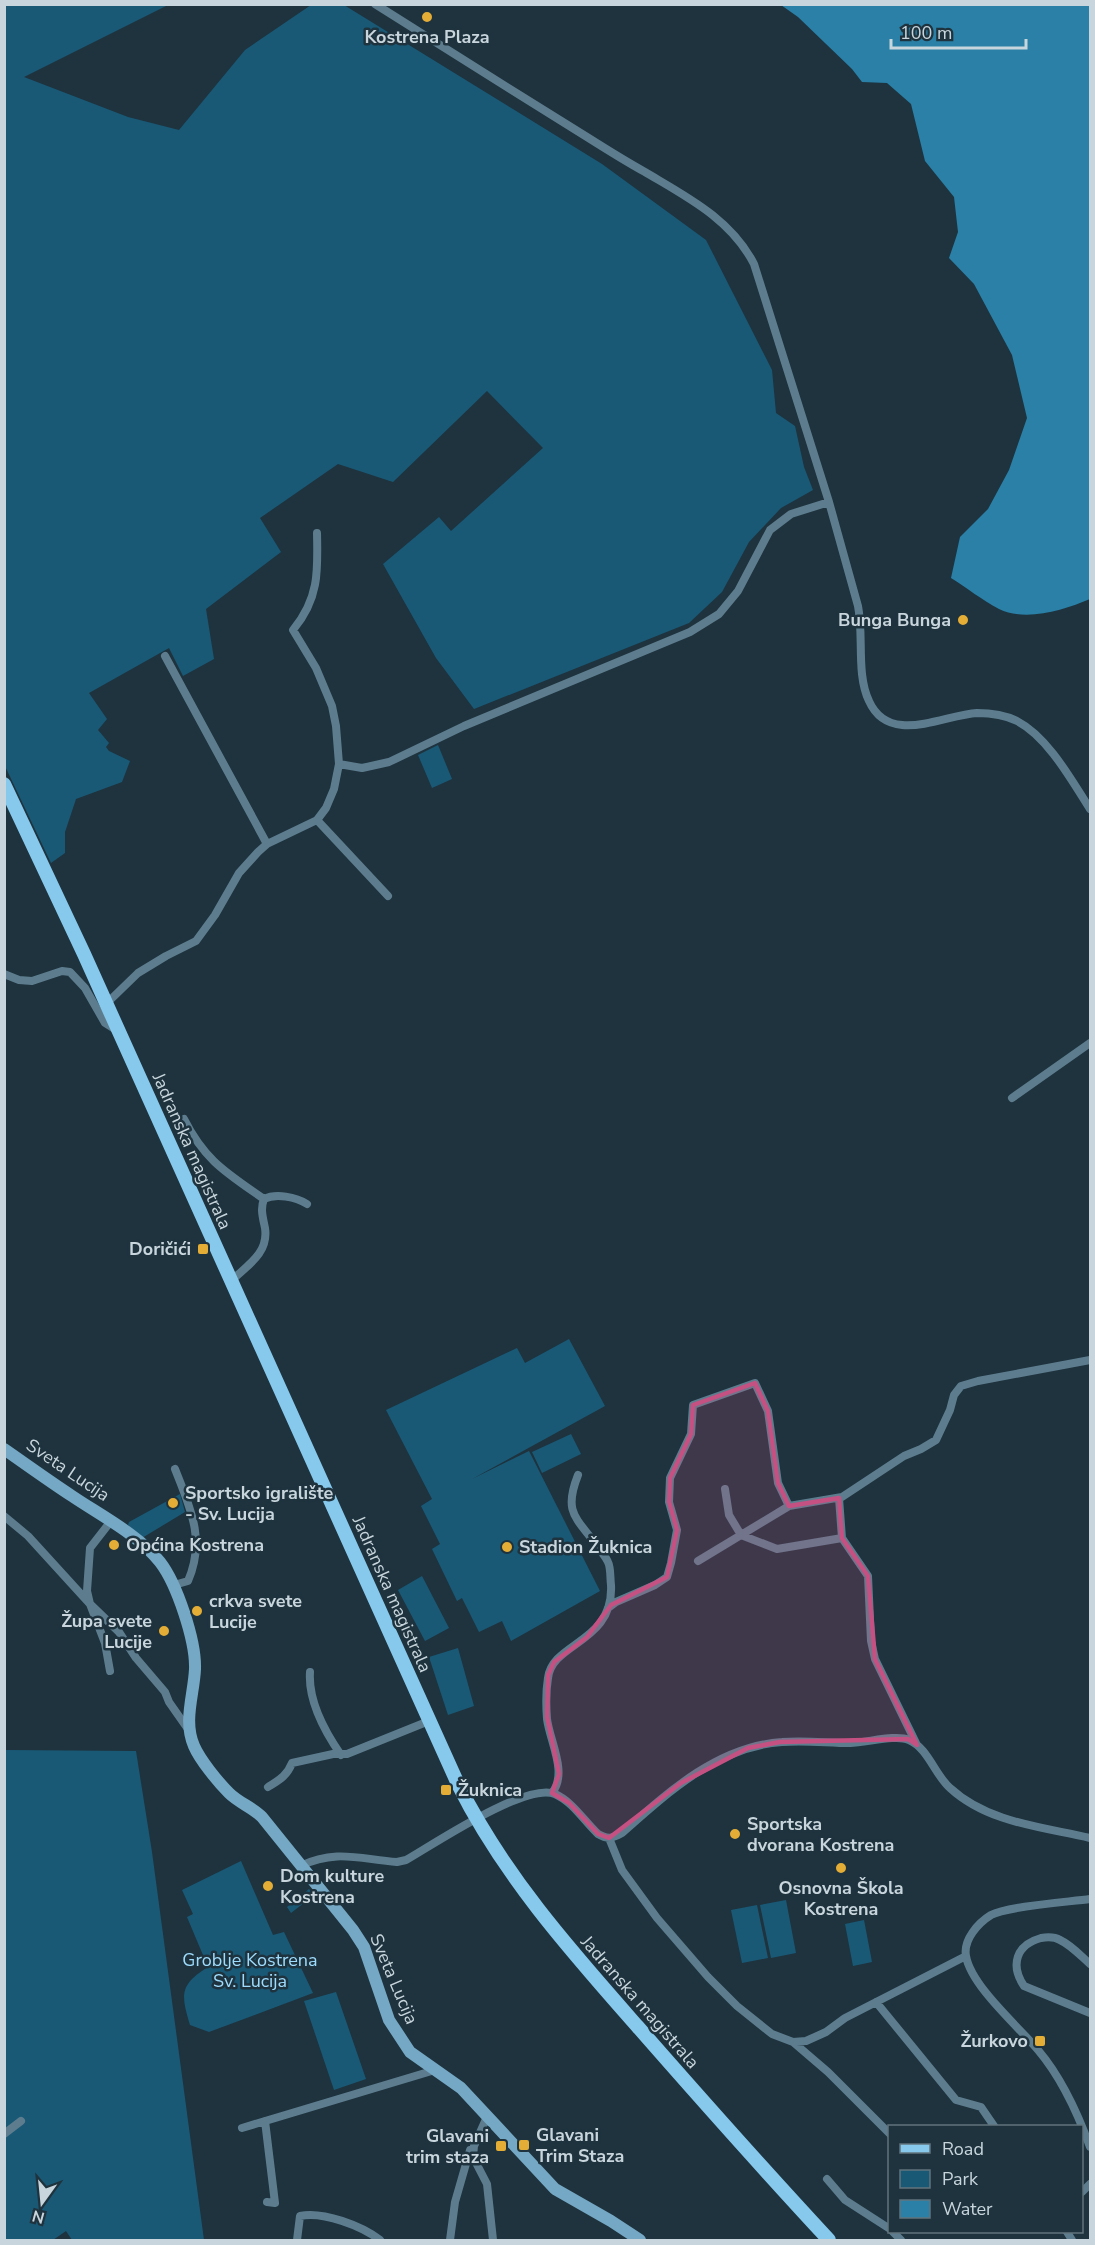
<svg xmlns="http://www.w3.org/2000/svg" width="1095" height="2245" viewBox="0 0 1095 2245" font-family="'Nunito Sans',sans-serif">
<rect width="100%" height="100%" fill="#1e333e"/>
<path fill="#195976" d="M4,5H168L24,77L128,117L179,130L245,50L311,5H344L602,164L706,240L772,370L776,413L795,426L804,467L813,490L781,508L749,542L722,592L689,623L474,709L436,658L383,564L439,517L451,531L543,448L487,391L393,482L338,464L260,518L281,552L206,609L214,659L183,676L169,648L89,693L107,719L98,730L109,743L106,747L109,751L130,761L122,782L76,799L65,832V853L51,863L4,764Z
M438,745L452,779L432,788L418,755Z
M569,1339L605,1406L472,1479L529,1451L600,1591L511,1641L502,1621L479,1632L462,1598L457,1601L432,1549L440,1544L421,1506L432,1499L386,1410L517,1348L525,1363Z
M571,1434L581,1454L542,1473L532,1452Z
M180,1494L185,1512L142,1538L128,1525L129,1522Z
M422,1576L449,1628L425,1641L398,1590Z
M458,1648L474,1706L448,1715L429,1657Z
M5,1750L136,1751L152,1852L204,2240H72L66,2231L53,2240H5Z
M241,1861L273,1935L284,1932L313,1993L209,2032L190,2025C181,1995 179,1985 208,1967L187,1917L193,1914L182,1890Z
M309,1889L314,1895L291,1913L287,1907Z
M786,1900L796,1953L771,1958L760,1905Z
M757,1905L768,1958L742,1963L731,1910Z
M864,1920L872,1962L853,1966L845,1924Z
M336,1992L366,2079L334,2090L304,2001Z"/>
<path fill="#2a80a7" d="M781,5H1090V599C1064,610 1026,622 999,609C982,600 967,588 951,578L960,537L988,509L1009,470L1027,418L1012,355L974,284L949,258L958,232L954,197L925,161L911,104L887,83L862,82L852,69L798,17Z"/>
<g fill="none" stroke-linecap="round" stroke-linejoin="round">
<path stroke="#5d7d8e" stroke-width="8" d="M375,4C446,49 516,93 587,137C606,149 625,161 645,172C687,197 731,219 754,264L829,502L858,606C864,636 856,674 869,701C889,746 943,715 977,713C991,713 1005,715 1017,721C1048,737 1072,781 1090,809
M165,656L267,844
M339,764L362,768L389,762L464,726L690,632L719,614L738,591L770,530L791,514L829,502
M317,820L388,896
M4,974L19,980L32,981L62,971L70,972L85,988L105,1023L116,1030
M106,1004L138,973L166,956L196,941L215,915L239,873L258,852L267,844L317,820L326,808L334,789L339,764L336,726L332,706L316,668L293,630C319,599 318,571 317,533
M1012,1098L1090,1043
M184,1119C205,1161 227,1173 264,1199
M230,1282C246,1266 269,1254 265,1228C263,1218 260,1209 264,1199C276,1193 296,1197 307,1204
M725,1489L729,1515L741,1535L777,1549L842,1538
M839,1498L842,1538L868,1576L871,1641L875,1659L916,1743
M4,1516L28,1536L90,1604L119,1632L136,1658L165,1692L169,1702L190,1732
M698,1561L789,1506
M174,1585L188,1581C206,1540 190,1507 175,1469
M608,1608L616,1602L655,1585L667,1577L671,1563L677,1530L669,1502L670,1478L691,1434L693,1405L755,1383L768,1411L778,1483L789,1506L842,1497L904,1456L921,1449L936,1440L950,1410L954,1395L961,1386L978,1381L1090,1360
M110,1671L105,1643L90,1604L87,1591L90,1548L111,1521
M310,1672C308,1701 325,1732 341,1755
M268,1787C279,1780 287,1776 292,1763L333,1754H347L429,1721
M552,1793C568,1773 550,1742 547,1719C546,1706 546,1690 548,1678C552,1642 614,1643 611,1585C610,1578 611,1568 608,1562C606,1557 601,1552 598,1547C576,1517 563,1513 578,1475
M609,1838L622,1870L657,1918L708,1977L737,2006L772,2034L793,2042L806,2041L826,2032L845,2018L966,1956
M300,1866C336,1849 359,1859 397,1862L406,1860C434,1844 526,1782 555,1794C573,1802 584,1821 598,1834C608,1840 613,1838 622,1833C667,1793 718,1746 782,1742C805,1740 828,1743 850,1743C866,1743 896,1734 909,1740C928,1748 935,1775 950,1788C988,1823 1043,1827 1090,1838
M1090,1899C1068,1902 1008,1906 991,1915C978,1923 963,1940 966,1956C971,1986 1019,2027 1038,2050C1061,2077 1078,2114 1090,2147
M1090,1964C1081,1956 1071,1945 1060,1940C1055,1937 1047,1937 1041,1938C1016,1945 1010,1965 1024,1986L1090,2013
M876,2002L956,2100L981,2107L994,2126
M793,2042L828,2072L890,2134
M487,2117L474,2146L473,2157L487,2184L493,2240
M265,2121L275,2203L267,2202
M242,2128L435,2070
M4,2134L21,2121
M827,2179L845,2200L890,2229
M1082,2192L1090,2184
M893,2232L901,2240
M1067,2232L1072,2240
M297,2240L300,2216C323,2211 362,2226 380,2240
M450,2240L455,2202L470,2150"/>
<path stroke="#75a8c4" stroke-width="12" d="M4,1449C27,1465 49,1481 72,1496C100,1515 139,1535 160,1562C177,1584 196,1641 195,1669C194,1694 183,1721 194,1746C200,1760 218,1782 229,1793C239,1803 252,1807 262,1817L353,1930L364,1947L389,2020L410,2052L461,2088L555,2189L611,2221L640,2240"/>
<path stroke="#86c9ed" stroke-width="14" d="M4,784L84,954L458,1784C504,1876 571,1951 638,2027C701,2099 764,2170 829,2240"/>
</g>
<path fill="#c45182" fill-opacity="0.2" stroke="#c45182" stroke-width="4.5" stroke-linejoin="round" d="M755,1383L768,1411L778,1483L789,1506L839,1498L842,1538L868,1576L875,1659L917,1745L908,1739L780,1742L748,1748L681,1783L609,1838L598,1834L569,1803L552,1793L559,1774L547,1717L548,1675L554,1662L587,1637L611,1605L667,1577L677,1530L669,1502L670,1478L691,1434L693,1405Z"/>
<g fill="#e4ad35" stroke="#1e333e" stroke-width="2">
<circle cx="427" cy="17" r="6"/>
<circle cx="963" cy="620" r="6"/>
<rect x="197" y="1243" width="12" height="12" rx="3"/>
<circle cx="173" cy="1503" r="6"/>
<circle cx="114" cy="1545" r="6"/>
<circle cx="507" cy="1547" r="6"/>
<circle cx="197" cy="1611" r="6"/>
<circle cx="164" cy="1631" r="6"/>
<rect x="440" y="1784" width="12" height="12" rx="3"/>
<circle cx="735" cy="1834" r="6"/>
<circle cx="841" cy="1868" r="6"/>
<circle cx="268" cy="1886" r="6"/>
<rect x="1034" y="2035" width="12" height="12" rx="3"/>
<rect x="518" y="2139" width="12" height="12" rx="3"/>
<rect x="495" y="2140" width="12" height="12" rx="3"/>
</g>
<g text-anchor="middle" dominant-baseline="central" stroke-width="5" stroke-linejoin="round" paint-order="stroke">
<g font-size="18" font-weight="bold" fill="#c8d5dc" stroke="#1e333e" text-anchor="start">
<text x="427" y="37" text-anchor="middle">Kostrena Plaza</text>
<text x="951" y="620" text-anchor="end">Bunga Bunga</text>
<text x="191" y="1249" text-anchor="end">Doričići</text>
<text x="185" y="1493">Sportsko igralište<tspan x="185" dy="21">- Sv. Lucija</tspan></text>
<text x="126" y="1545">Općina Kostrena</text>
<text x="519" y="1547">Stadion Žuknica</text>
<text x="209" y="1601">crkva svete<tspan x="209" dy="21">Lucije</tspan></text>
<text x="152" y="1621" text-anchor="end">Župa svete<tspan x="152" dy="21">Lucije</tspan></text>
<text x="458" y="1790">Žuknica</text>
<text x="747" y="1824">Sportska<tspan x="747" dy="21">dvorana Kostrena</tspan></text>
<text x="280" y="1876">Dom kulture<tspan x="280" dy="21">Kostrena</tspan></text>
<text x="841" y="1888" text-anchor="middle">Osnovna Škola<tspan x="841" dy="21">Kostrena</tspan></text>
<text x="1028" y="2041" text-anchor="end">Žurkovo</text>
<text x="536" y="2135">Glavani<tspan x="536" dy="21">Trim Staza</tspan></text>
<text x="489" y="2136" text-anchor="end">Glavani<tspan x="489" dy="21">trim staza</tspan></text>
</g>
<g font-size="18" fill="#c8d5dc" stroke="#1e333e">
<text transform="translate(192 1151) rotate(66)">Jadranska magistrala</text>
<text transform="translate(68 1470) rotate(34)">Sveta Lucija</text>
<text transform="translate(392 1594) rotate(66)">Jadranska magistrala</text>
<text transform="translate(394 1979) rotate(67)">Sveta Lucija</text>
<text transform="translate(640 2002) rotate(49)">Jadranska magistrala</text>
</g>
<g font-size="18" fill="#9edcfd" stroke="#1e333e">
<text x="250" y="1960">Groblje Kostrena<tspan x="250" dy="21">Sv. Lucija</tspan></text>
</g>
</g>
<rect width="1095" height="2245" fill="none" stroke="#c8d5dc" stroke-width="12"/>
<rect x="888" y="2125" width="195" height="108" fill="#1e333e" stroke="#62747d" stroke-width="1.5"/>
<rect x="900" y="2144" width="30" height="9" fill="#86c9ed" stroke="#62747d" stroke-width="1.5"/>
<text x="942" y="2155" font-size="18" fill="#c8d5dc">Road</text>
<rect x="900" y="2170" width="30" height="18" fill="#195976" stroke="#62747d" stroke-width="1.5"/>
<text x="942" y="2185" font-size="18" fill="#c8d5dc">Park</text>
<rect x="900" y="2200" width="30" height="18" fill="#2a80a7" stroke="#62747d" stroke-width="1.5"/>
<text x="942" y="2215" font-size="18" fill="#c8d5dc">Water</text>
<g transform="translate(42 2203) rotate(195)" stroke="#1e333e" stroke-width="4.5" paint-order="stroke">
<path d="M0-4.5L10 22L0 15L-10 22Z" fill="#c8d5dc"/>
<text y="-9" font-size="16" font-weight="bold" text-anchor="middle" fill="#c8d5dc">N</text>
</g>
<path d="M891 39v9h135v-9" fill="none" stroke="#c8d5dc" stroke-width="3"/>
<text x="900" y="39" font-size="18" fill="#c8d5dc" stroke="#1e333e" stroke-width="4.5" paint-order="stroke">100 m</text>
</svg>
